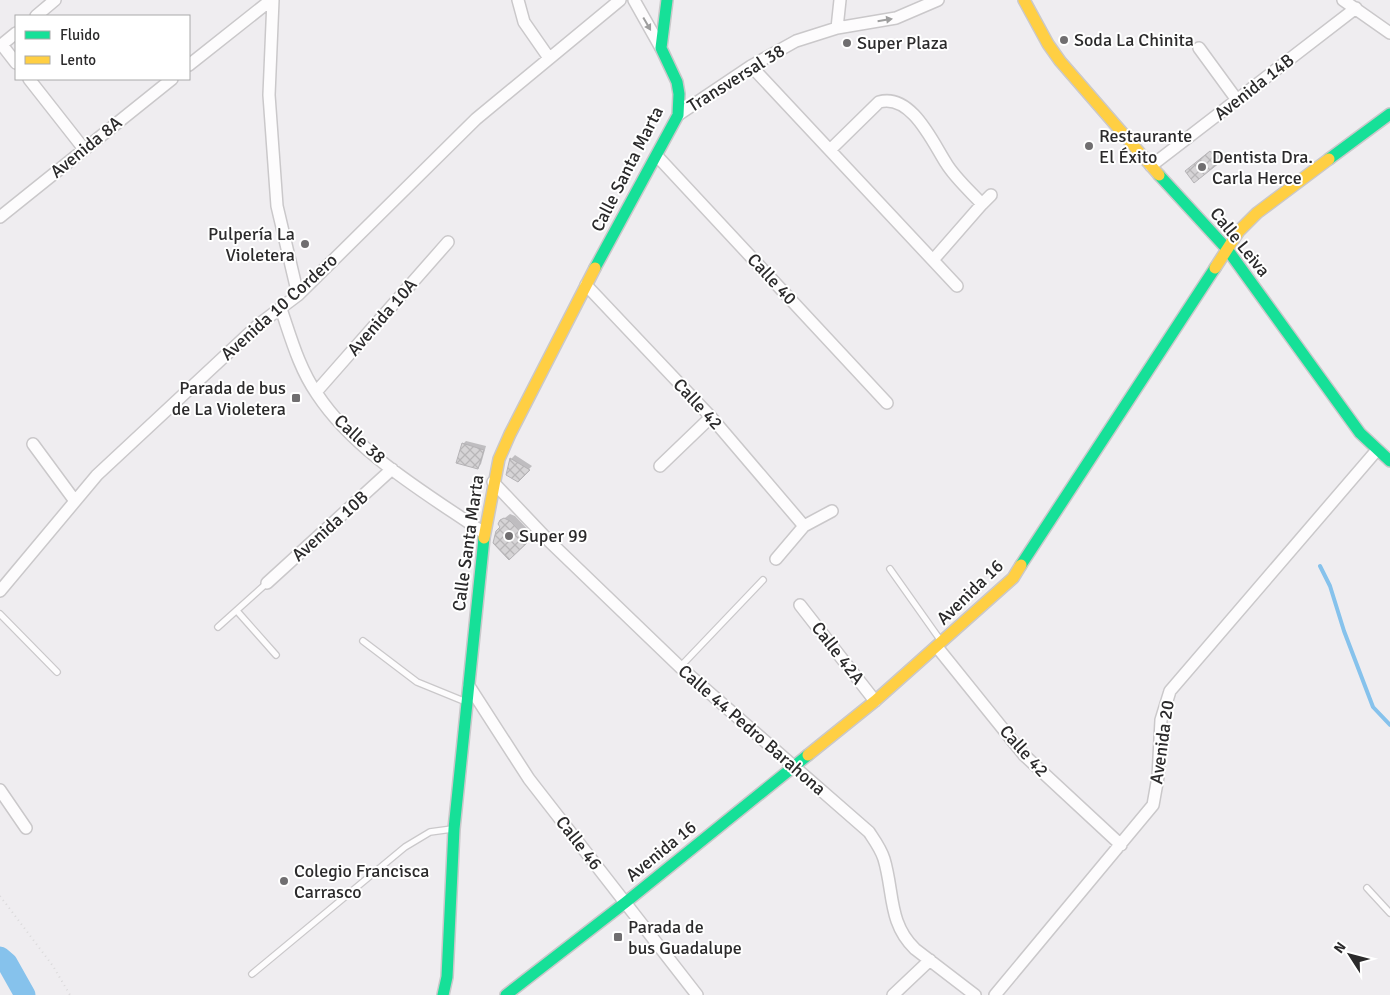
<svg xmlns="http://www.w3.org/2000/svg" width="1390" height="995" viewBox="0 0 1390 995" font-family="Signika,sans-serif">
<defs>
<pattern id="building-cross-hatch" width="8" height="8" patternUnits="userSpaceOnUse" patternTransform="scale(1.25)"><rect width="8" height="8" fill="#d6d4d6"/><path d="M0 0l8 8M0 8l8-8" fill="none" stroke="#b8b6b8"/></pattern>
</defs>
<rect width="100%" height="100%" fill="#efedf0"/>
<path fill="#0003" d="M1214,149L1222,159L1194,181L1190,168Z
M466,441L486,446L481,464L478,468L463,444Z
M515,455L532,466L518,480L507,475L512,458Z
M510,514L515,516L533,535L509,558L501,521Z"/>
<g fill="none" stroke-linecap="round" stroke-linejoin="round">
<path stroke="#86c2ec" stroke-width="4" d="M1320,566L1330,586L1344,631L1373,707L1390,725"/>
<path stroke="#86c2ec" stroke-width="21" d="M0,957L7,963L25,995"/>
</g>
<path fill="url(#building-cross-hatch)" stroke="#b5b3b6" d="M1210,151L1219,163L1194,183L1185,171Z
M462,443L484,450L478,469L456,463Z
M510,458L530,470L518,482L506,475Z
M504,518L510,521L529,541L509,560L493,543L496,531L500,527L498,524L500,520Z"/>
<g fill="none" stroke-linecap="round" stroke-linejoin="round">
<g stroke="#cac8ca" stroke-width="8">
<path id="lane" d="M890,569L941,641
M237,611L276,655
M0,614L57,672
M218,627L267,583
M363,641L417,682L466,702
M680,667L763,580
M1367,888L1390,913
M252,974L405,847L430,832L452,829"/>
</g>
<g stroke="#cac8ca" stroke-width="14">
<path id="street" d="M273,0L269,95L277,206L298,295
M518,0L524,22L549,58
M634,0L661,48
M1343,0L1390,33
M36,16L55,0
M837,28L840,0
M2,45L16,63
M0,46L16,33
M1199,48L1237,100
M189,65L271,0
M751,66L957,286
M29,79L84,149
M678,115L751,66L796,41L837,28L896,18L938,0
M830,150L879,102C911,93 932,141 946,163C955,178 970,191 982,204L933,260
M657,156L887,403
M1151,166L1356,8
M982,204L991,195
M0,217L172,79
M586,285L711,417L804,526
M281,309C291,338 299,368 317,394C356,453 426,493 484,533
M316,392L448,242
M33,444L75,501
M660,466L711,417
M493,482L549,541L680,667L869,832C875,841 881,849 884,859C894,892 888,923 915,949L975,995
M776,559L804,526L832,511
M267,583L392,469
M0,591L97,475L258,325L298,295L476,119L620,0
M800,605L875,701
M937,647L1024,755L1121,845
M469,686L529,779L697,995
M0,790L26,828
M893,995L930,960
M995,995L1153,805L1158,777L1161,720L1170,691L1377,450"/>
</g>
<g stroke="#cac8ca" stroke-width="14">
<path id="fast" d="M1329,159L1390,114
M1159,175L1227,249L1360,433L1390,461
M595,268L678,115L679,94L677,82L661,48L667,0
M1021,565L1215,268
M443,995L447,977L454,829L484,538
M506,995L626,902L808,755"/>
</g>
<g stroke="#cac8ca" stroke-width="14">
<path id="slow" d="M1024,0L1048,44L1060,61L1159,175
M1215,268L1239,231L1257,213L1329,159
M484,538L499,459L510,434L595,268
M808,755L875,701L1013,578L1021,565"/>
</g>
<path stroke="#dad9da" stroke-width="2" stroke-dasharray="1 4" stroke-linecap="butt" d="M0,896L53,966L70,995"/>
<use href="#lane" stroke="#fdfcfd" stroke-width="5.5"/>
<use href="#street" stroke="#fdfcfd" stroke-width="11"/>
<use href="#fast" stroke="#16e098" stroke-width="11"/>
<use href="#slow" stroke="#ffcf43" stroke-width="11"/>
</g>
<defs><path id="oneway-solid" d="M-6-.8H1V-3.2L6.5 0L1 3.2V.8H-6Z" transform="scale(1.25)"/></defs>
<g fill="#9e9e9e">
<use href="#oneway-solid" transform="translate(885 20) rotate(-9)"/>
<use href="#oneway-solid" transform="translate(647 24) rotate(60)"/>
</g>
<g fill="#706e70" stroke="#fff" stroke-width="2">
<circle cx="1064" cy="40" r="5"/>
<circle cx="847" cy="43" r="5"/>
<circle cx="1089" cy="146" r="5"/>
<circle cx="1202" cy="167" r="5"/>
<circle cx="305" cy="244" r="5"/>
<rect x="291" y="393" width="10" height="10" rx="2.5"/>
<circle cx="509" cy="536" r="5"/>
<circle cx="284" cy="881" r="5"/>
<rect x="613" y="932" width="10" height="10" rx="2.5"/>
</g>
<g text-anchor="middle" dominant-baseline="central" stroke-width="4" stroke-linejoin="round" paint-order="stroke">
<g font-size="18" fill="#2b2a2b" stroke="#fff" text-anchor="start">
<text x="1074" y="40">Soda La Chinita</text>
<text x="857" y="43">Super Plaza</text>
<text x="1099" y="136">Restaurante<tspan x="1099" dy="21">El Éxito</tspan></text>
<text x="1212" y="157">Dentista Dra.<tspan x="1212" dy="21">Carla Herce</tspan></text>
<text x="295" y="234" text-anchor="end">Pulpería La<tspan x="295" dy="21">Violetera</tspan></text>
<text x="286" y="388" text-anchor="end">Parada de bus<tspan x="286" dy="21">de La Violetera</tspan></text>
<text x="519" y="536">Super 99</text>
<text x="294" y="871">Colegio Francisca<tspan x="294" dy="21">Carrasco</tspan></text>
<text x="628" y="927">Parada de<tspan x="628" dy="21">bus Guadalupe</tspan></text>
</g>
<g font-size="18" fill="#2b2a2b" stroke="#fff">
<text transform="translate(736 78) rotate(-32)">Transversal 38</text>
<text transform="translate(1254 87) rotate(-38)">Avenida 14B</text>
<text transform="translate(86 147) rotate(-39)">Avenida 8A</text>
<text transform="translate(627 169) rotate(-63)">Calle Santa Marta</text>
<text transform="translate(1240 242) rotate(51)">Calle Leiva</text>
<text transform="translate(772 279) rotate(47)">Calle 40</text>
<text transform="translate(279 307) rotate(-42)">Avenida 10 Cordero</text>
<text transform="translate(382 317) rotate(-49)">Avenida 10A</text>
<text transform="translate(698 404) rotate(47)">Calle 42</text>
<text transform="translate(360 439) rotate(43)">Calle 38</text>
<text transform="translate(330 526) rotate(-42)">Avenida 10B</text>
<text transform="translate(468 543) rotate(-82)">Calle Santa Marta</text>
<text transform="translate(970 592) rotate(-44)">Avenida 16</text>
<text transform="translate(838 653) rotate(52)">Calle 42A</text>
<text transform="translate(752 730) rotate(41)">Calle 44 Pedro Barahona</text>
<text transform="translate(1162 742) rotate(-82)">Avenida 20</text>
<text transform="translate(1024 751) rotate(48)">Calle 42</text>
<text transform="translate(579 843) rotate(52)">Calle 46</text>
<text transform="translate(661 851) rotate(-39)">Avenida 16</text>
</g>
</g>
<rect x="15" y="15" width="175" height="65" fill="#ffffff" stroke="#aaaaaa"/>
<rect x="25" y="31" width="25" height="8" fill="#16e098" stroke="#aaaaaa"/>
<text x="60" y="40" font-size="15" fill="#2b2a2b">Fluido</text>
<rect x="25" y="56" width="25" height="8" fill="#ffcf43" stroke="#aaaaaa"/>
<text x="60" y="65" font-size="15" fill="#2b2a2b">Lento</text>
<g transform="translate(1350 955) rotate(306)" stroke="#ffffff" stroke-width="4" paint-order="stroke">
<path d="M0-4L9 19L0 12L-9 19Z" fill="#2b2a2b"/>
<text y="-8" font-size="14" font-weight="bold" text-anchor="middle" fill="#2b2a2b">N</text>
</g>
</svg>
